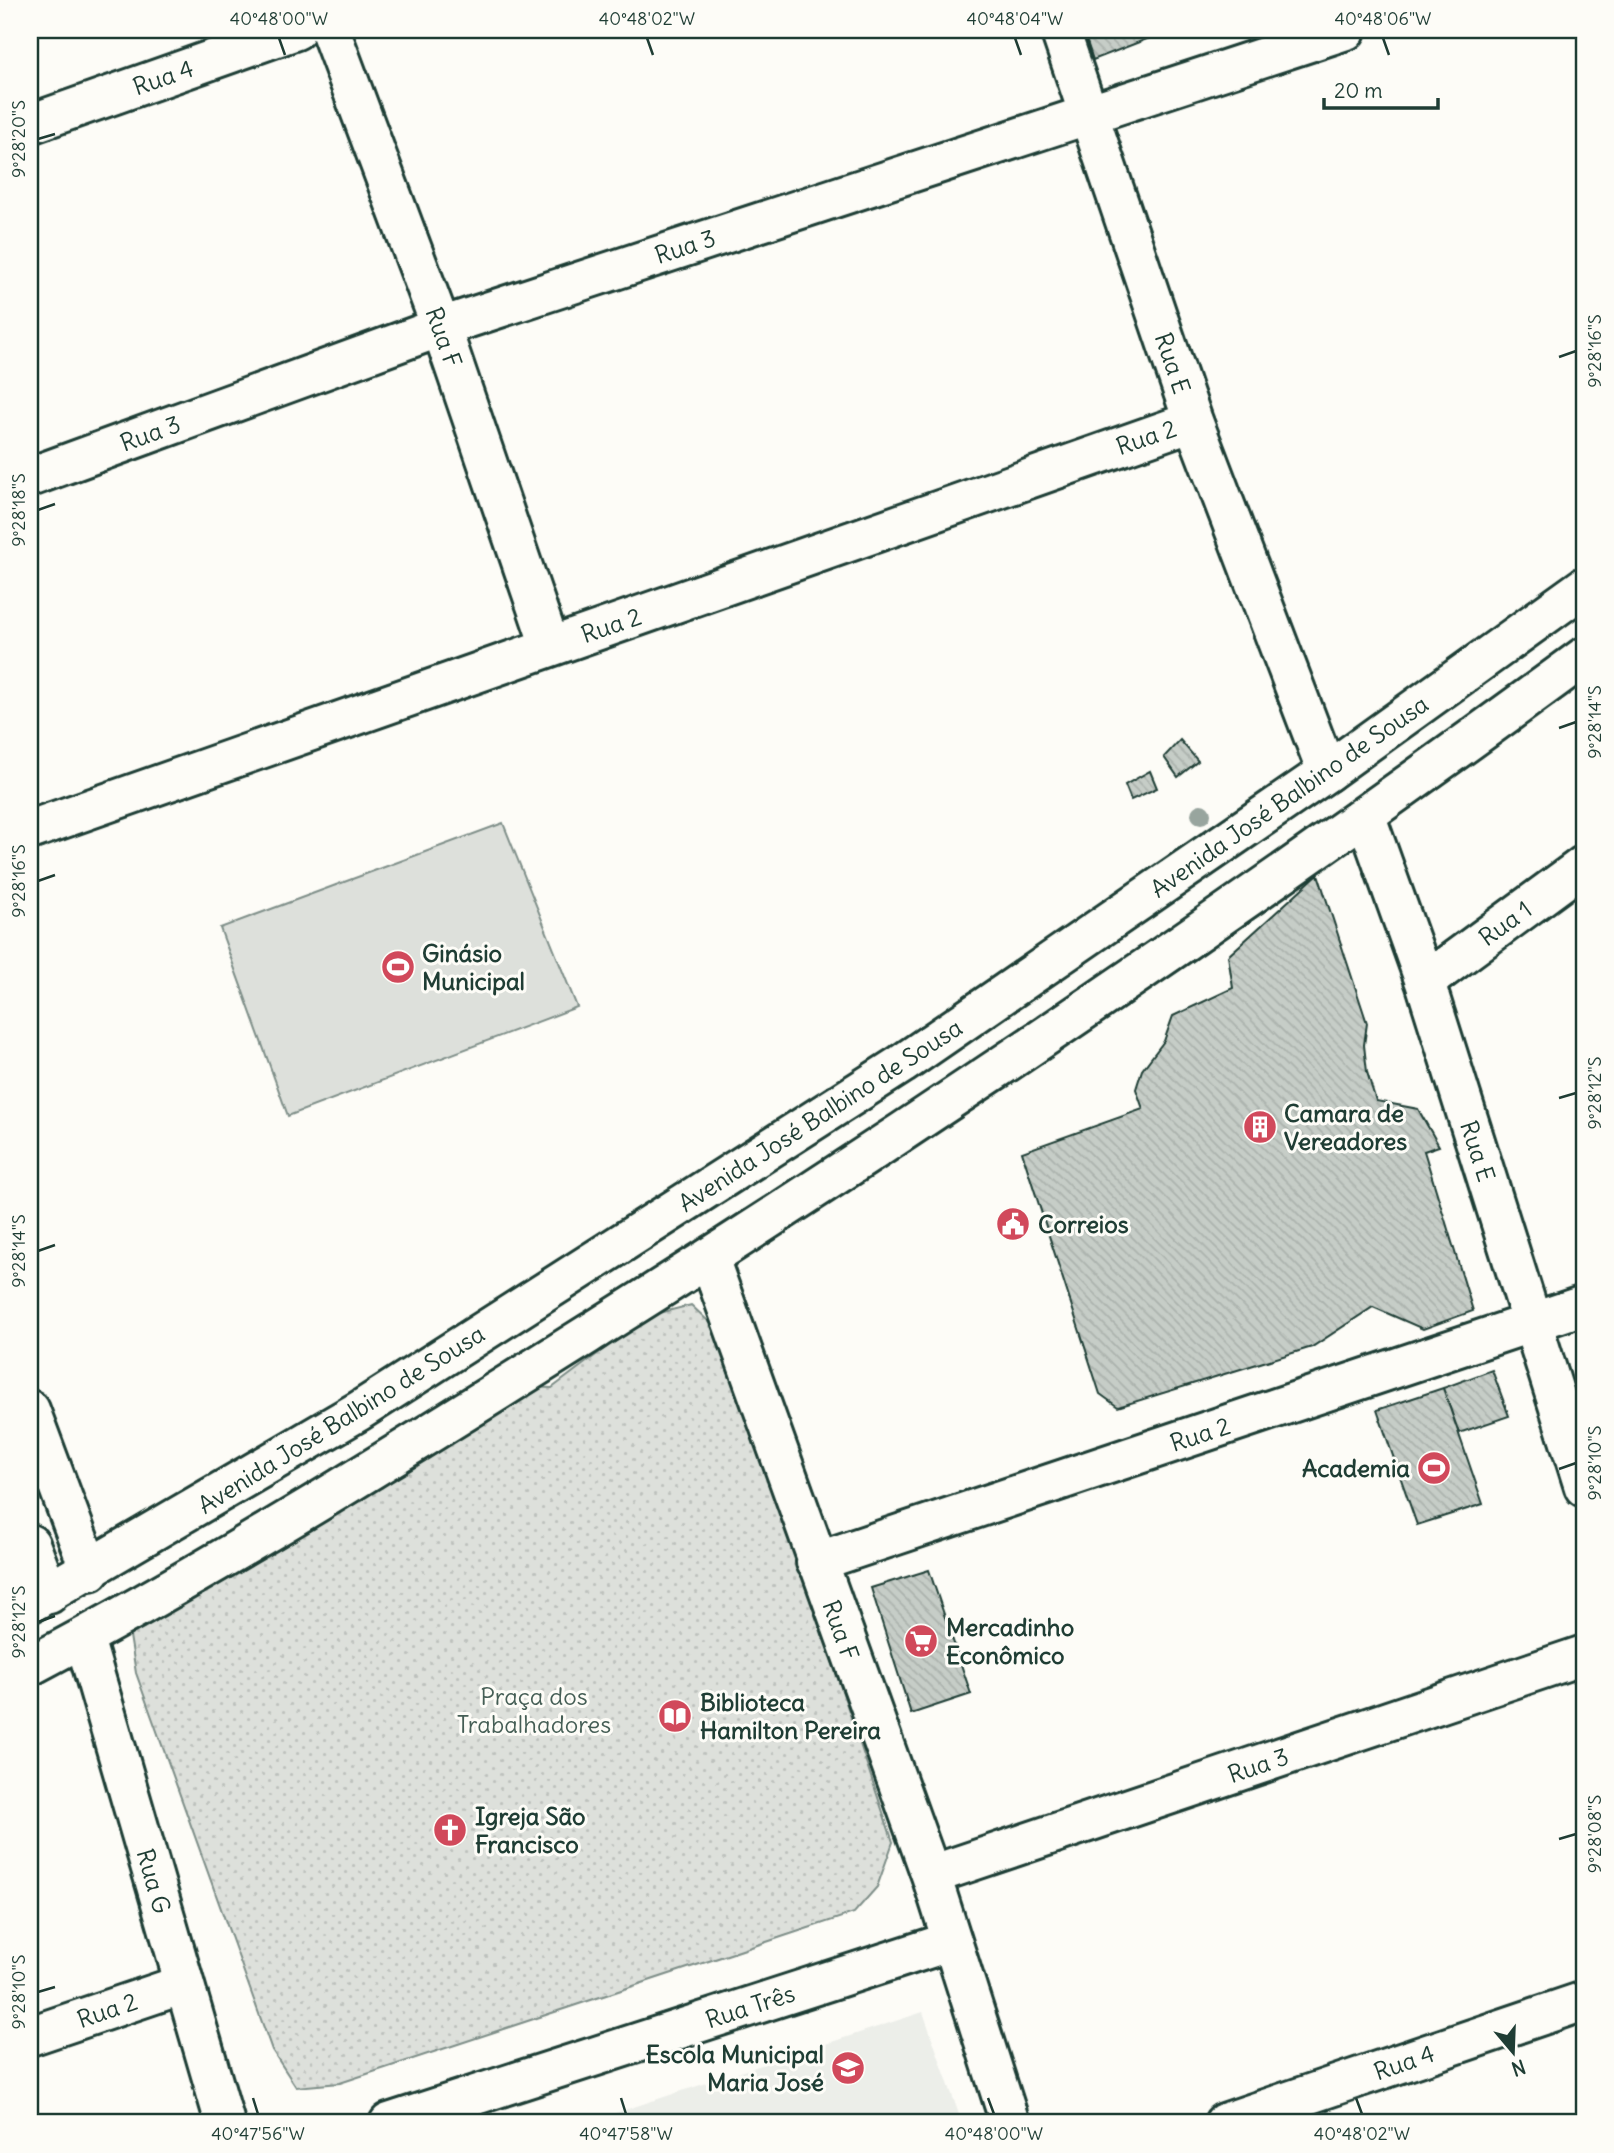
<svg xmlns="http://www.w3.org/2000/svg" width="1614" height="2153" viewBox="0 0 1614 2153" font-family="Delius,sans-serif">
<defs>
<pattern id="green-dots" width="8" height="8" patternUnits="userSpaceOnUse" patternTransform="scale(1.75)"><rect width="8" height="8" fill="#dde0db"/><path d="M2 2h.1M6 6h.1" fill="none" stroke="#bdc1bd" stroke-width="1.8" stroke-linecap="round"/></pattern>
<pattern id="building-back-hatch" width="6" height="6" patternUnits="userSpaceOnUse" patternTransform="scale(1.75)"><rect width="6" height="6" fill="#c6cdc7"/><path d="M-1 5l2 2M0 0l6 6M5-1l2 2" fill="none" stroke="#aab1ac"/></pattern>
</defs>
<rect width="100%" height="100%" fill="#fdfcf7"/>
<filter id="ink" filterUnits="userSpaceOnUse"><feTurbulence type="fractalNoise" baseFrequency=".0143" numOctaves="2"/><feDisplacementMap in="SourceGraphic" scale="14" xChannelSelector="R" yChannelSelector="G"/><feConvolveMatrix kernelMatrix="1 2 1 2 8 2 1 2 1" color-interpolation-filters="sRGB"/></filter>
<g filter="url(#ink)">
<path fill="#eceee9" d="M923,2012L962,2123H585Z"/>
<path fill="url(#green-dots)" stroke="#7e8e88" stroke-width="2" d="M691,1305L722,1334L893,1842L877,1887L854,1913L340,2083L296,2087L272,2050L136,1673L130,1636L157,1602L498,1386L552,1388L648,1316Z"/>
<path fill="#dde0db" stroke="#7e8e88" stroke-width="2" d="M503,823L577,1007L288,1116L220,928Z"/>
<path fill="url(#building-back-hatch)" stroke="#1f3d34" stroke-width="2" d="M1083,30H1165V32L1093,60Z
M1180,740L1198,761L1178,777L1164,757Z
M1150,771L1157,788L1131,800L1125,785Z
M1318,874L1367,1023L1364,1045L1367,1072L1376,1101L1418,1109L1439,1146L1424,1151L1473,1311L1423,1329L1373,1307L1312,1347L1118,1407L1100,1394L1022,1152L1143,1109L1136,1089L1142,1070L1164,1041L1173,1016L1233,988L1228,956Z
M1492,1370L1509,1416L1459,1433L1443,1388Z
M1443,1388L1483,1504L1417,1525L1377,1410Z
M929,1570L971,1694L911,1714L871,1588Z"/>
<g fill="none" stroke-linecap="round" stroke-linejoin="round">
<g stroke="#1f3d34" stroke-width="44">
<path id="street" d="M330,30L441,327L550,646
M1060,30L1193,421L1327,772
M30,124L296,30
M30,477L441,327L1346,30
M1366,817L1425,982L1584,1487
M30,830L1193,421
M1425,982L1584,865
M709,1258L931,1875L1010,2123
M30,1410L90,1571
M30,1544L49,1594
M816,1562L1584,1305
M84,1638L225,2123
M931,1875L1584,1655
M30,2036L184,1984
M389,2123L952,1941
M1224,2123L1584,2001"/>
</g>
<g stroke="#1f3d34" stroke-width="44">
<path id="secondary" d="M30,1603L359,1411L902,1064L1327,772L1584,587
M30,1666C225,1563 412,1445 598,1328C935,1116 1264,892 1584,657"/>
</g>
<use href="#street" stroke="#fdfcf7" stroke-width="38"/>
<use href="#secondary" stroke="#fdfcf7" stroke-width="38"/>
</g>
<circle fill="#98a59e" cx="1201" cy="814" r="10"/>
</g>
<path fill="none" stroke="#1f3d34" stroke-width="2.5" d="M279,38L285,55M647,38L653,55M1015,38L1021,55M1383,38L1389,55M38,139L55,134M1559,357L1576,351M38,510L55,504M1559,728L1576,722M38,881L55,875M1559,1098L1576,1093M38,1251L55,1245M1559,1469L1576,1463M38,1622L55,1616M1559,1839L1576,1834M38,1992L55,1987M253,2098L258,2114M621,2098L626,2114M988,2098L994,2114M1356,2098L1362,2114"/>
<defs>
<g id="stadium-disc" transform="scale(1.75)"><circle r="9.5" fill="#d1495b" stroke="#fdfcf7"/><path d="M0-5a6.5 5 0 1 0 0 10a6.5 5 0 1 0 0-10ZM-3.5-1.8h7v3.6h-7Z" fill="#fff"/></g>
<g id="building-disc" transform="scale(1.75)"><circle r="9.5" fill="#d1495b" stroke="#fdfcf7"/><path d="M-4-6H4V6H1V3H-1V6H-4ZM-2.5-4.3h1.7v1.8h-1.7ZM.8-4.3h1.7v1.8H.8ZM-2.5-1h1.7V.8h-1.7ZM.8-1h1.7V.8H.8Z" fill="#fff"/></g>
<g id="civic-disc" transform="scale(1.75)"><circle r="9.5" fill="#d1495b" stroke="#fdfcf7"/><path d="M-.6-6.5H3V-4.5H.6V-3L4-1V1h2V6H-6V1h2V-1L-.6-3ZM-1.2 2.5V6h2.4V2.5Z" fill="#fff"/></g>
<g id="supermarket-disc" transform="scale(1.75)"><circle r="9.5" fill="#d1495b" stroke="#fdfcf7"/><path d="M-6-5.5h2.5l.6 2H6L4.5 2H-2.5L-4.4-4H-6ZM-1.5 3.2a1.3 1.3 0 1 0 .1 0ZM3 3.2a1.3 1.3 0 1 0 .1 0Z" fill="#fff"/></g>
<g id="library-disc" transform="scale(1.75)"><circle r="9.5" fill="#d1495b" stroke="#fdfcf7"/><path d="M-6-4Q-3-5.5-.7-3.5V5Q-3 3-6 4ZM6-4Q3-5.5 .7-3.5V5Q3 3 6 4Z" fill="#fff"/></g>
<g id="church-disc" transform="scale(1.75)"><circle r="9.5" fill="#d1495b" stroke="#fdfcf7"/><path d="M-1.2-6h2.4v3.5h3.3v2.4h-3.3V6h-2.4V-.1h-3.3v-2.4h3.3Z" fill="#fff"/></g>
<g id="school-disc" transform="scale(1.75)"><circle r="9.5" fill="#d1495b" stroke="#fdfcf7"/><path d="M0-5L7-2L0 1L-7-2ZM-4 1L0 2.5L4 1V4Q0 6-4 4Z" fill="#fff"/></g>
</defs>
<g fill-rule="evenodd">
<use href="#stadium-disc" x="398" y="967"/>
<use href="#building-disc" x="1260" y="1127"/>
<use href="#civic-disc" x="1013" y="1224"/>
<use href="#stadium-disc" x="1434" y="1468"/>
<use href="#supermarket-disc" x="921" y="1641"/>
<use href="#library-disc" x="675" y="1716"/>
<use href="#church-disc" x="450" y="1830"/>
<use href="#school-disc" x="848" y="2068"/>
</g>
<g text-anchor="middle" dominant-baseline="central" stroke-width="6" stroke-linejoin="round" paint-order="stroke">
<g font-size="24" fill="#1f3d34" stroke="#fdfcf7">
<text transform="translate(163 77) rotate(-19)">Rua 4</text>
<text transform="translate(685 246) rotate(-18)">Rua 3</text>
<text transform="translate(444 337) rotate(70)">Rua F</text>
<text transform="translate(1173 363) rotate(71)">Rua E</text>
<text transform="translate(150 433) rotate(-20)">Rua 3</text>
<text transform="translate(1146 437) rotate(-19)">Rua 2</text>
<text transform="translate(611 625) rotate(-19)">Rua 2</text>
<text transform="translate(1289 796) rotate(-35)">Avenida José Balbino de Sousa</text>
<text transform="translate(1505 923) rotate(-36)">Rua 1</text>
<text transform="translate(820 1115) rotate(-33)">Avenida José Balbino de Sousa</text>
<text transform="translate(1478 1151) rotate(72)">Rua E</text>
<text transform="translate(341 1419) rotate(-32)">Avenida José Balbino de Sousa</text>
<text transform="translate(1200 1434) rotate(-18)">Rua 2</text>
<text transform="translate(841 1630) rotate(70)">Rua F</text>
<text transform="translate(1258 1765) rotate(-19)">Rua 3</text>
<text transform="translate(154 1881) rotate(74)">Rua G</text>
<text transform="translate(750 2006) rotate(-18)">Rua Três</text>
<text transform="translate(107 2010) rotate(-19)">Rua 2</text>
<text transform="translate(1404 2062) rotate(-19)">Rua 4</text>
</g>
<g font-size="24" font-weight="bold" fill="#1f3d34" stroke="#fdfcf7" text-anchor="start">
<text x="422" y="953">Ginásio<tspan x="422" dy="28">Municipal</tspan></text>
<text x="1284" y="1113">Camara de<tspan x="1284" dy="28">Vereadores</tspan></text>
<text x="1038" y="1224">Correios</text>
<text x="1410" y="1468" text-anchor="end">Academia</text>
<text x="946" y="1627">Mercadinho<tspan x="946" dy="28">Econômico</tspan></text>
<text x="700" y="1702">Biblioteca<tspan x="700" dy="28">Hamilton Pereira</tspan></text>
<text x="475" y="1816">Igreja São<tspan x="475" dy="28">Francisco</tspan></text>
<text x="824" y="2054" text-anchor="end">Escola Municipal<tspan x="824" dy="28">Maria José</tspan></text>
</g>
<g font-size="24" fill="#455e55" stroke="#fdfcf7">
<text x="534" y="1696">Praça dos<tspan x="534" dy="28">Trabalhadores</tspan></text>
</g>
</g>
<rect width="1614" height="2153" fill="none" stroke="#fdfcf7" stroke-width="77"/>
<g transform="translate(1513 2052) rotate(161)" stroke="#fdfcf7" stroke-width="5" paint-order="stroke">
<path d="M0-5L12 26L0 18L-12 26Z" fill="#1f3d34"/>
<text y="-10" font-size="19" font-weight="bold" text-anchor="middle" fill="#1f3d34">N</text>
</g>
<path d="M1324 98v10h114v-10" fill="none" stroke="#1f3d34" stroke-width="3.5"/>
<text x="1334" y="98" font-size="21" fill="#1f3d34" stroke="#fdfcf7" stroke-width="5" paint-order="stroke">20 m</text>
<rect x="38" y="38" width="1538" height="2076" fill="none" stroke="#1f3d34" stroke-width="2.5"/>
<g font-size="18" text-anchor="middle" fill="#1f3d34">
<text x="279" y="25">40°48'00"W</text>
<text x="647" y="25">40°48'02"W</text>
<text x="1015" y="25">40°48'04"W</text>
<text x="1383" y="25">40°48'06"W</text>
<text transform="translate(19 139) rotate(-90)" y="6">9°28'20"S</text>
<text transform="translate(1595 351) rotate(-90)" y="6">9°28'16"S</text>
<text transform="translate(19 510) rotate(-90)" y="6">9°28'18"S</text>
<text transform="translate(1595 722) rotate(-90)" y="6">9°28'14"S</text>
<text transform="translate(19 881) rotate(-90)" y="6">9°28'16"S</text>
<text transform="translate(1595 1093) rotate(-90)" y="6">9°28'12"S</text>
<text transform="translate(19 1251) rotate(-90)" y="6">9°28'14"S</text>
<text transform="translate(1595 1463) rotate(-90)" y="6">9°28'10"S</text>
<text transform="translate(19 1622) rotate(-90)" y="6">9°28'12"S</text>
<text transform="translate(1595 1834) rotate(-90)" y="6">9°28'08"S</text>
<text transform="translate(19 1992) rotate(-90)" y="6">9°28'10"S</text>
<text x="258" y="2140">40°47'56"W</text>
<text x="626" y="2140">40°47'58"W</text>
<text x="994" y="2140">40°48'00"W</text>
<text x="1362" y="2140">40°48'02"W</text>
</g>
</svg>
